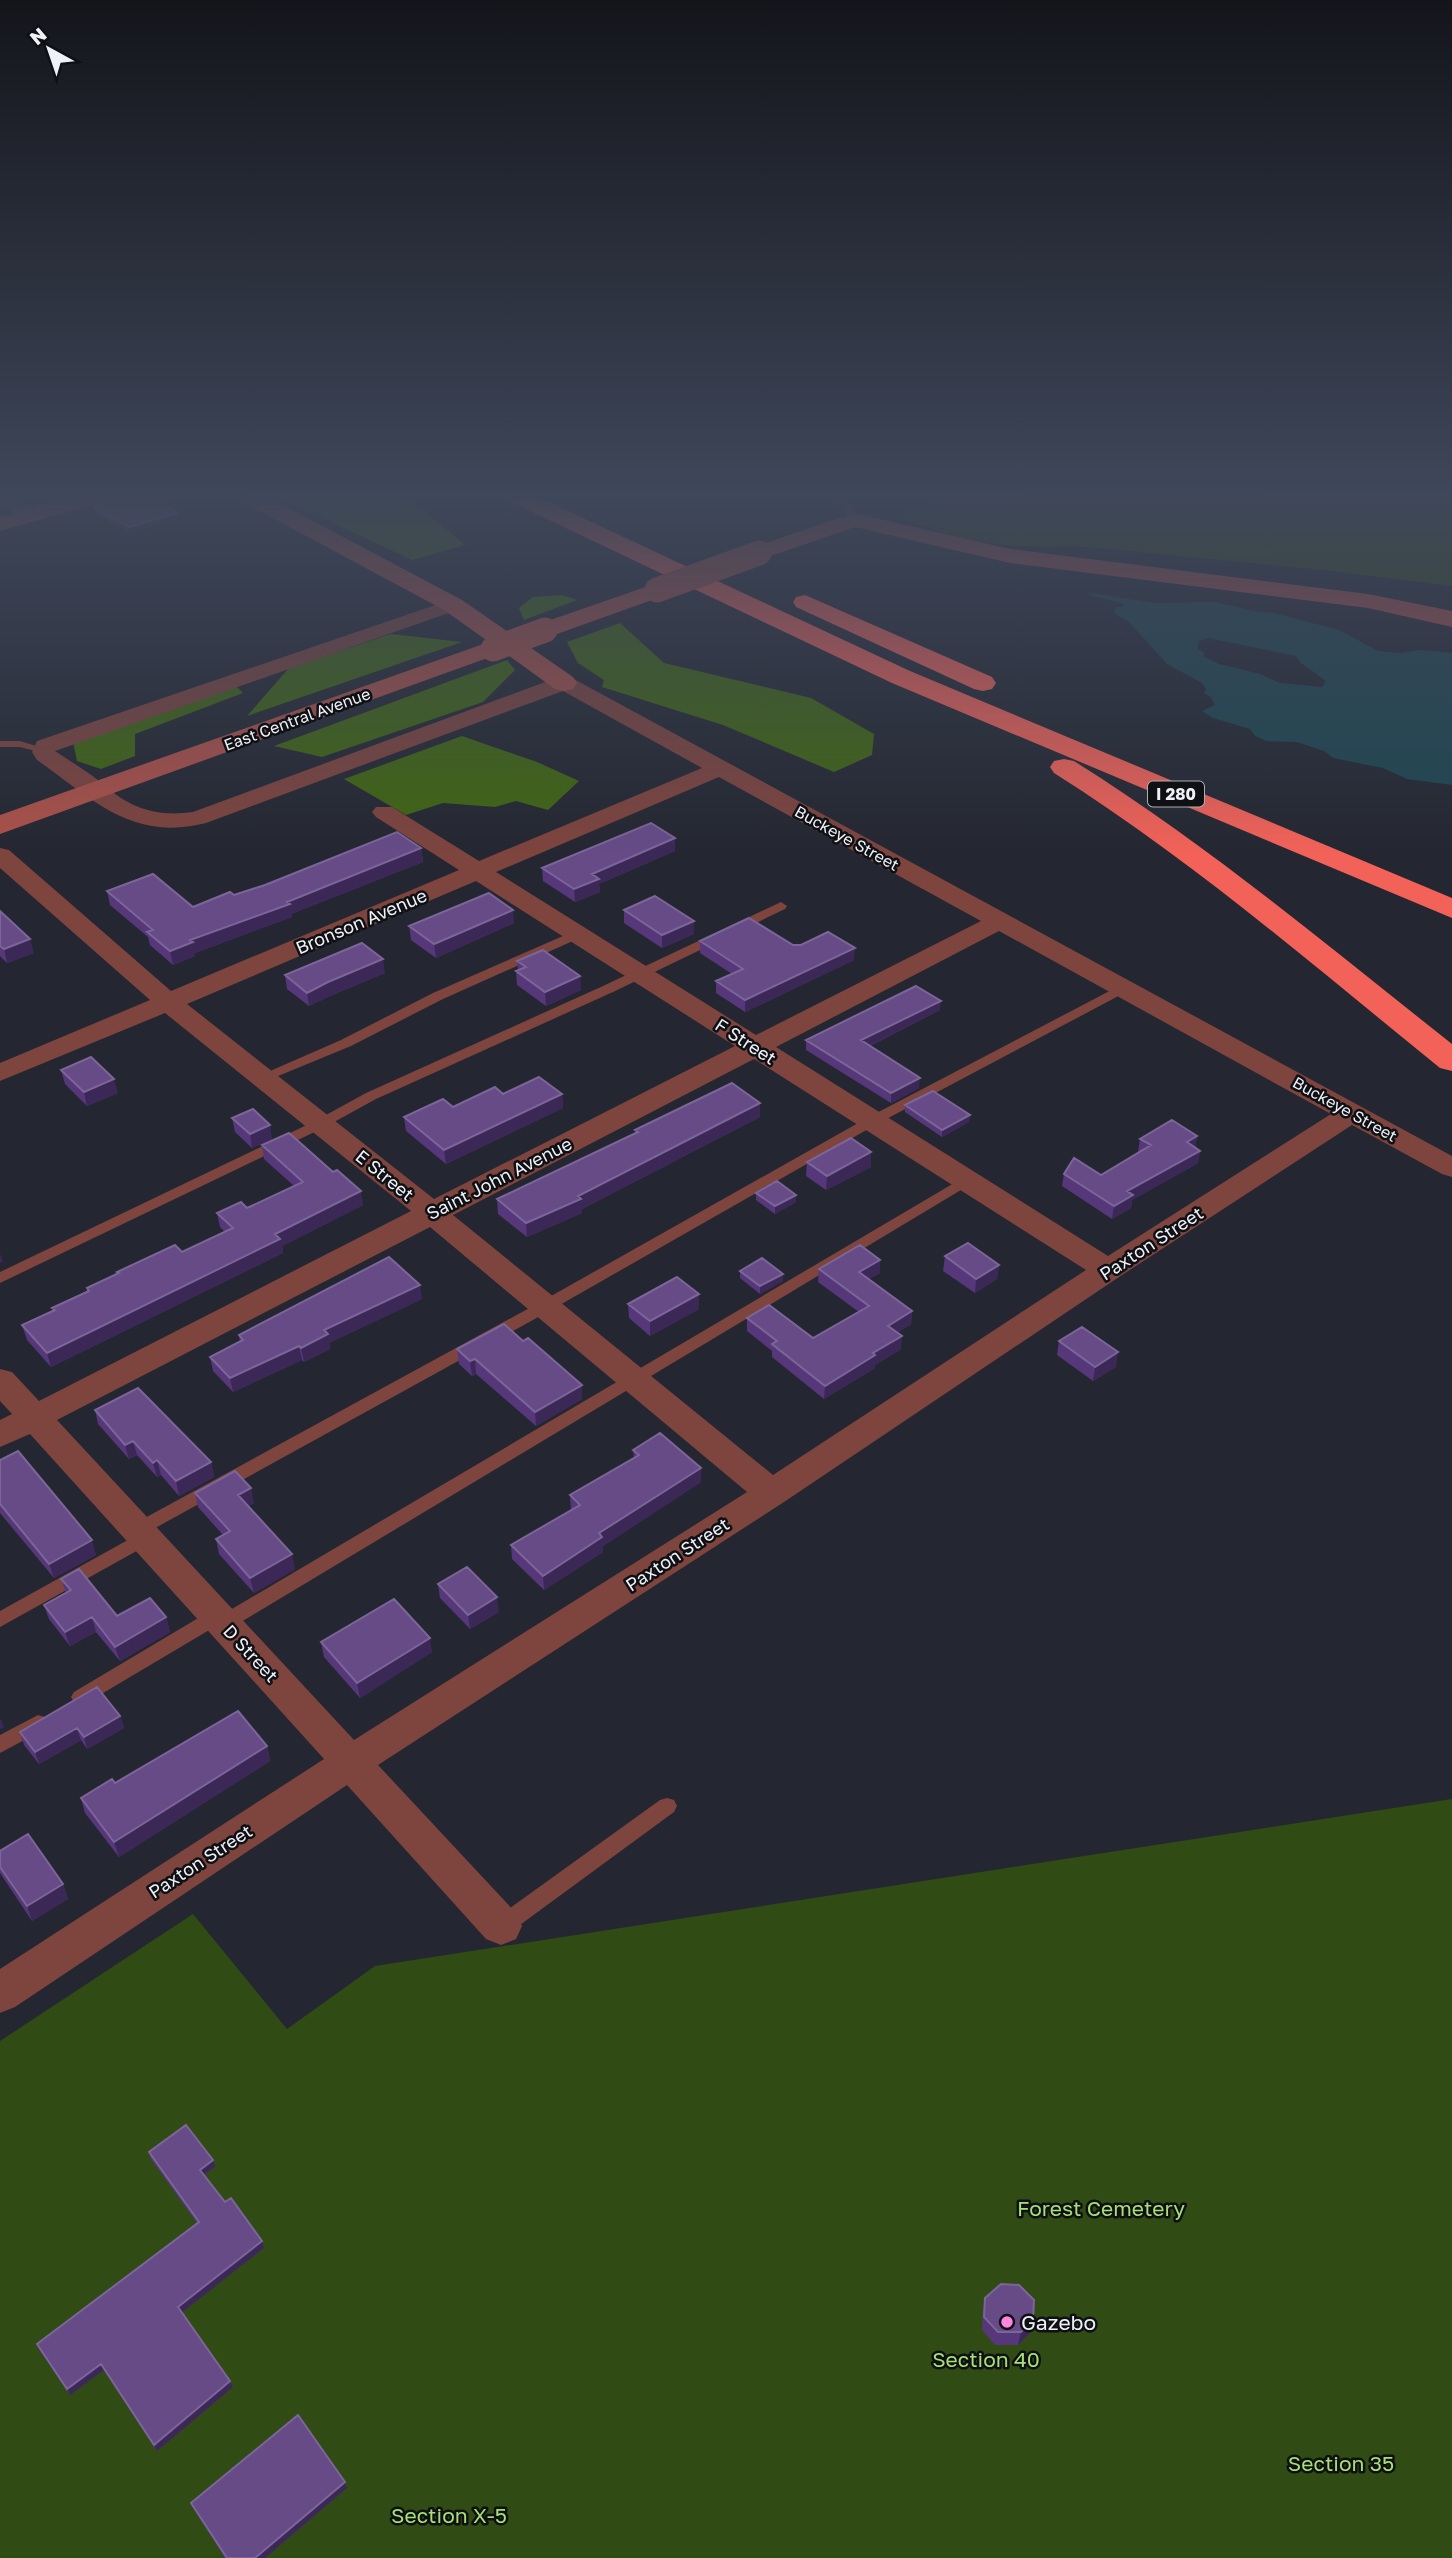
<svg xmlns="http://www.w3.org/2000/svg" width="1452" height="2558" viewBox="0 0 1452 2558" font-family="'Golos Text',sans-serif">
<rect width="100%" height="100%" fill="#242731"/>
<path fill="#304b14" d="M948,496H1452V586L1324,570L1088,547L1012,546L960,538L893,516Z
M1452,1799V2558H0V2041L193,1914L287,2029L375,1966Z"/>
<path fill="#406611" d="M277,496H407L465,545L412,560Z
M562,595L577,600L524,620L519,608L533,597Z
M620,623L664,663L811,698L874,734L872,755L834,772L723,725L602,687L604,680L578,663L567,642Z
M391,634L462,642L247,716L289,668Z
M507,660L515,670L483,702L322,757L274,746Z
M236,686L243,693L135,734V756L101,769L77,761L73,742Z
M462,736L537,762L579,781L548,810L516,801L495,807L443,803L406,815L344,779Z"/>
<path fill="#1e4650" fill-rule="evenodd" d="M1091,593L1154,603L1215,602L1254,611L1274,613L1339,630L1378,651L1400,653L1421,650L1452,653V785L1407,779L1383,768L1333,758L1324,751L1297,742L1266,741L1255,736L1250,729L1213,718L1202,711L1215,705L1211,697L1204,693L1206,689L1202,683L1167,664L1129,622L1115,614L1114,608L1124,606V604L1087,594ZM1208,638L1296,656L1301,663L1326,681L1322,687L1280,683L1260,674L1219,664L1203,656L1204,653L1198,649L1199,641Z"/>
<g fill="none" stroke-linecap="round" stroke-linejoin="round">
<path fill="#7e443e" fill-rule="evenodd" d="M836,496H845L859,520L857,522H851Z
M0,741H20L49,750L43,753L20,747H0Z
M781,902L787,906L785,909L613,992L376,1099L325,1127L0,1283V1272L315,1121L366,1093L603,986Z
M579,929L584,930V936L443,999L351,1046L266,1081L261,1082L254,1078L341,1040L433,993Z
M1121,985L1126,986V992L877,1124L551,1310L148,1532L154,1538L151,1543L0,1627V1611L135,1536L129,1530L132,1525L544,1300L867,1118Z
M966,1176L971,1178L973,1181L971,1184L231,1628L224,1630L216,1626L88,1702L81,1705L74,1702L71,1697L74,1692L210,1611L217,1609L225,1613Z
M38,1715L45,1717L48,1723L45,1729L0,1753V1735Z
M667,1798L674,1800L677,1806L674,1812L509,1933L502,1935L495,1933L491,1926L495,1919L660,1800Z"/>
<path fill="#7e443e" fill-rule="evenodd" d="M0,496H13L40,515L38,519H24L0,504Z
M453,599L460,601L463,605L460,609L55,751C71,762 89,772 104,785C131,809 158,817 193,812L556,678H572L1452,1156V1177L1442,1174L1352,1125L1119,1277L784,1502L378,1765L516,1913L522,1926L516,1939L501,1945L486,1939L347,1785L15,2007L0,2013V1969L324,1759L30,1434L0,1447V1420L12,1414L0,1401V1369L12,1372L39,1401L411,1211L165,1013L0,1081V1063L150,1000L0,868V848L9,850L171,991L459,870L376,817L372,812L376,807H392L479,861L702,768L563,691L206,823C131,842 93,799 37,760L32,752L37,741ZM719,777L981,921L756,1035L496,872ZM476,881L735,1046L434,1199L187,1004ZM999,931L1331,1114L1108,1256L776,1047ZM754,1059L1086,1270L773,1475L453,1215ZM430,1227L747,1492L354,1740L57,1420Z"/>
<path fill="#ad5149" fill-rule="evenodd" d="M71,496H108L105,501L0,531V517Z
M238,496H266L462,600L573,677L577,683L573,689L564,691L555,689L504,652L0,834V815L489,642L444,610L241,501Z
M854,513L1010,549L1368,594L1452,611V627L1368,608L1010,563L855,527L759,560L751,558L747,553L751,548Z
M657,583L666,585L669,590L666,595L554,635L545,638L536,635L532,630L536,625Z"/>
<path fill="#f26258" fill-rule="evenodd" d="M506,496H536L910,671L1452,898V918L892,683L509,501Z
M805,595L992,677L996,683L992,689L983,691L974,689L796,607L793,602L796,597Z
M1064,759L1074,761C1208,845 1328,946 1452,1044V1071L1440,1068C1314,966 1192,860 1054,773L1050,767L1054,761Z"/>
<path stroke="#ad5149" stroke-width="25" d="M657,590L759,553
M493,649L545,630"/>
</g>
<path fill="#56377a" d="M93,507L178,513L179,519L130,533L94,513Z
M675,838V851L599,884L600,892L575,902L543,881L542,868Z
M421,848L423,862L291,914L292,917L195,953V956L173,965L150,945L148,937L110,905L107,891L193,907L234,895Z
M624,910L694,934L662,948L624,923Z
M0,911L34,953L7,963L0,956Z
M514,923L436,958L411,940L409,926Z
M700,941L793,945L854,960L745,1012L716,993V981L732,974L700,953Z
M517,961L581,990L546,1006L517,985L516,971L518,970Z
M385,973L330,996L309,1006L287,989L285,975Z
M940,1010L870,1046L919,1088L891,1103L806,1050V1040Z
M61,1070L118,1093L87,1106L65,1084Z
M503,1094H562L563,1108L446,1164L406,1131L404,1117L453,1107Z
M760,1103V1117L582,1209V1213L527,1237L498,1214L497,1199L635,1133V1130Z
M905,1105L969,1122L942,1137L905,1112Z
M232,1118L272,1139L252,1148L235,1132Z
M1197,1136L1195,1148L1200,1151L1198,1163L1132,1200L1131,1208L1112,1219L1062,1186L1064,1174L1101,1175L1139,1152H1138L1140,1139Z
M262,1145L363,1205L282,1246L283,1253L51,1367L27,1340L22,1325L53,1311L52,1308L87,1291V1288L117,1274V1272L182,1252L225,1232L220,1227L217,1213L247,1208L294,1186L264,1159Z
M807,1162L871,1167L826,1190L806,1176Z
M756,1193L796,1202L775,1214L756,1200Z
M945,1256L999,1265L997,1279L975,1293L943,1271Z
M819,1269L880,1273L869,1279L912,1311L911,1324L897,1333L901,1349L875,1365V1368L824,1399L772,1357V1351L747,1331V1318L813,1338L859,1312L818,1282Z
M740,1271L783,1281L760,1294L740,1278Z
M699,1294V1309L650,1336L629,1318L628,1304Z
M422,1299L329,1343L330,1349L304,1362L302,1360L233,1392L213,1371L210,1357L240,1342L239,1335Z
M523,1341L582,1385V1399L536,1426L476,1374L472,1376L459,1364L457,1349Z
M1059,1341L1116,1367L1093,1381L1057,1355Z
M95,1410L211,1462L214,1477L179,1496L161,1475L157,1477L137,1455L129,1459L98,1424Z
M633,1450L701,1468V1482L603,1546V1552L544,1590L512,1559L511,1545L571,1510L570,1495L634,1458Z
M0,1460L96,1555L54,1578L0,1513Z
M195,1493L254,1503L248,1506L295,1569L254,1593L219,1554L216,1539L223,1535L198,1507Z
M61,1579L117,1616L166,1617L170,1632L120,1661L96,1632L70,1646L49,1619L44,1605L66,1593Z
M438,1584L499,1612L470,1629L440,1598Z
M321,1642L432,1652L360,1698L324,1657Z
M120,1716L124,1728L87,1749L81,1740L39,1764L24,1745L20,1732Z
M267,1746L270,1761L119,1857L85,1813L81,1798L115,1783Z
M0,1851L63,1884L68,1899L32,1921L0,1873Z
M149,2152L215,2167L204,2175L225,2202L262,2241L264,2248L182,2312L230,2381L233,2387L157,2451L104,2370L70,2395L40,2351L37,2344L197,2223L151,2159Z
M985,2298L1030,2333L1018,2345H995L982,2330L983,2311Z
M347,2488L265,2558H225L194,2509L191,2503Z"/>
<path fill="#3b2857" d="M178,513L179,519L130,533L129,527Z
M675,838V851L599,884L600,892L575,902L574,889L592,874Z
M421,848L423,862L291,914L292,917L195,953V956L173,965L170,951L190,940Z
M513,910L514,923L436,958L434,944Z
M694,921V934L662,948V935Z
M30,939L34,953L7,963L4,949Z
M855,948L854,960L745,1012V1000Z
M383,959L385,973L330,996L309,1006L307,993L328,982Z
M580,976L581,990L546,1006L545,992Z
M941,1001L940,1010L861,1050V1040Z
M920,1078L919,1088L891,1103V1093Z
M114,1079L118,1093L87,1106L84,1092Z
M562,1094L563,1108L446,1164L444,1150Z
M760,1103V1117L582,1209V1213L527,1237L526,1223Z
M970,1115L969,1122L942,1137V1130Z
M270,1125L272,1139L252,1148L250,1134Z
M1197,1136L1195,1148L1187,1142Z
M1200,1151L1198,1163L1132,1200L1131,1208L1112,1219L1114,1206L1127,1191Z
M871,1152V1167L826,1190L827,1176Z
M361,1191L363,1205L282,1246L283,1253L51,1367L47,1353Z
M796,1195V1202L775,1214V1206Z
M0,1255H1L3,1262L0,1263Z
M880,1260V1273L858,1285L859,1272Z
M999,1265L997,1279L975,1293L976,1279Z
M783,1274V1281L760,1294V1286Z
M420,1285L422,1299L329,1343L330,1349L304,1362L301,1348L324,1330Z
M699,1294V1309L650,1336V1321Z
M912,1311L911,1324L887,1339L888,1326Z
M902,1336L901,1349L875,1365V1368L824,1399L825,1386L873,1353Z
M299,1346L302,1360L233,1392L230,1378Z
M1118,1352L1116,1367L1093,1381L1095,1367Z
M475,1359L476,1374L472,1376L470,1361Z
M582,1385V1399L536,1426L535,1412Z
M133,1441L137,1455L129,1459L125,1445Z
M157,1460L161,1475L157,1477L153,1463Z
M211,1462L214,1477L179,1496L176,1481Z
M701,1468V1482L603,1546V1552L544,1590L543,1576L599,1533Z
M251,1488L254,1503L242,1510L238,1495Z
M92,1540L96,1555L54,1578L49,1564Z
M292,1554L295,1569L254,1593L250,1578Z
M497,1597L499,1612L470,1629L468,1615Z
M92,1617L96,1632L70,1646L65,1632Z
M166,1617L170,1632L120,1661L115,1647Z
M430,1638L432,1652L360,1698L357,1683Z
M120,1716L124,1728L87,1749L84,1737Z
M1,1719L4,1727L0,1729V1720Z
M77,1728L81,1740L39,1764L35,1752Z
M267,1746L270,1761L119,1857L114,1842Z
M63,1884L68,1899L32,1921L27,1906Z
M213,2160L215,2167L202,2176L200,2170Z
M262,2241L264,2248L180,2314L178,2307Z
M1033,2320L1030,2333L1018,2345L1021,2332Z
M101,2364L104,2370L70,2395L67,2389Z
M230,2381L233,2387L157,2451L154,2445Z
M345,2482L347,2488L265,2558H255Z"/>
<path fill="#664b87" stroke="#7c6599" stroke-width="2" d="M135,496H151L178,513L129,527L93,507Z
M651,823L675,838L592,874L599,879L574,889L542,868Z
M397,832L421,848L287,902L290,904L190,940L193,942L170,951L147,932L153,930L107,891L153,874L193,907L230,892L234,895L265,885Z
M489,893L513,910L434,944L409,926Z
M655,896L694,921L662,935L624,910Z
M0,911L30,939L4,949L0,946Z
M749,918L793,945H801L828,932L855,948L745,1000L716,981L743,969L700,941Z
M362,943L383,959L328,982L307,993L285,975Z
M543,950L580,976L545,992L516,971L526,967L517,961Z
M916,986L941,1001L861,1040L920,1078L891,1093L806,1040Z
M91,1057L114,1079L84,1092L61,1070Z
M539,1077L562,1094L444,1150L404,1117L443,1099L453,1107L495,1087L503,1094Z
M732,1083L760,1103L578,1196L581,1199L526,1223L497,1199L638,1132L635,1130Z
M933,1091L970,1115L942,1130L905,1105Z
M253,1109L270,1125L250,1134L232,1118Z
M1172,1120L1197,1136L1187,1142L1200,1151L1127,1191L1133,1195L1114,1206L1064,1174L1074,1158L1101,1175L1151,1145L1140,1139Z
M289,1133L333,1172L337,1170L361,1191L275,1234L280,1239L47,1353L22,1325L55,1310L52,1308L89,1291L87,1288L119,1273L117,1272L175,1245L182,1252L233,1228L217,1213L241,1202L247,1208L303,1182L262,1145Z
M851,1138L871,1152L827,1176L807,1162Z
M777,1181L796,1195L775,1206L756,1193Z
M968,1243L999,1265L976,1279L945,1256Z
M860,1245L880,1260L859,1272L912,1311L888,1326L902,1336L873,1353L875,1355L825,1386L772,1344L777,1341L747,1318L769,1305L813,1338L869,1306L819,1269Z
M389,1257L420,1285L324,1330L328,1334L301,1348L299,1346L230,1378L210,1357L243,1340L239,1335Z
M762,1258L783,1274L760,1286L740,1271Z
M677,1277L699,1294L650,1321L628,1304Z
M504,1324L523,1341L528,1338L582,1385L535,1412L475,1359L470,1361L457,1349Z
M1082,1327L1118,1352L1095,1367L1059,1341Z
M138,1388L211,1462L176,1481L157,1460L153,1463L133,1441L125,1445L95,1410Z
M660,1433L701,1468L599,1533L602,1537L543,1576L511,1545L580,1505L570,1495L639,1455L633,1450Z
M18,1451L92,1540L49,1564L0,1504V1460Z
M235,1471L251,1488L238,1495L292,1554L250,1578L216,1539L230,1531L195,1493Z
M467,1567L497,1597L468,1615L438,1584Z
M79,1569L117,1616L150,1598L166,1617L115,1647L92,1617L65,1632L44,1605L71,1590L61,1579Z
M394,1599L430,1638L357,1683L321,1642Z
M97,1687L120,1716L84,1737L77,1728L35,1752L20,1732Z
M238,1711L267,1746L114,1842L81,1798L112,1779L115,1783Z
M28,1834L63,1884L27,1906L0,1867V1851Z
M186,2125L213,2160L200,2170L225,2202L231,2198L262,2241L178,2307L230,2381L154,2445L101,2364L67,2389L37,2344L199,2222L149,2152Z
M1001,2284L1019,2285L1034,2300L1033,2320L1021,2332H998L984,2317L985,2298Z
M298,2415L345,2482L255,2558H227L191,2503Z"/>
<linearGradient id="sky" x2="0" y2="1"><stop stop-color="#14151b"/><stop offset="0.58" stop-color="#3f475a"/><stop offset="1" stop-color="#3f475a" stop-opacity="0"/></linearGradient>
<rect width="1452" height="854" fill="url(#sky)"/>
<circle fill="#ff85de" stroke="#0f1014" stroke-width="2.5" cx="1007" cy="2322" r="7"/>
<g text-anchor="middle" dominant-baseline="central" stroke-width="5" stroke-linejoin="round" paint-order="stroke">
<g font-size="16" fill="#eff1f8" stroke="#0f1014">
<text transform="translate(297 719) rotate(-20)">East Central Avenue</text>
<text transform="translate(847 838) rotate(29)">Buckeye Street</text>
<text transform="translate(1345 1109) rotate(29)">Buckeye Street</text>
</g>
<rect fill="#0f1014" stroke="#acaeb4" stroke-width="2" x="1148" y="781.5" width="56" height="25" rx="5"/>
<g font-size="16" font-weight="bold" fill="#eff1f8">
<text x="1176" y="794">I 280</text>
</g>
<g font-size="18" fill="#eff1f8" stroke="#0f1014">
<text transform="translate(361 921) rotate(-23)">Bronson Avenue</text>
<text transform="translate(746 1041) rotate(33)">F Street</text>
<text transform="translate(385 1175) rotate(39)">E Street</text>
<text transform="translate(499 1178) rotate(-27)">Saint John Avenue</text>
<text transform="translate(1151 1243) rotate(-33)">Paxton Street</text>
<text transform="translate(677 1554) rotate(-33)">Paxton Street</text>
<text transform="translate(251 1653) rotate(47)">D Street</text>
<text transform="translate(200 1861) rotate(-33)">Paxton Street</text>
</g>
<g font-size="21" fill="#a6df74" stroke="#0f1014">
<text x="1101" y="2208">Forest Cemetery</text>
<text x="986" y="2359">Section 40</text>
<text x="1341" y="2463">Section 35</text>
<text x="449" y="2515">Section X-5</text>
</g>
<g font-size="21" fill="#eff1f8" stroke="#0f1014" text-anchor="start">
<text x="1021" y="2322">Gazebo</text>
</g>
</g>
<g transform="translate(49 49) rotate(320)" stroke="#0f1014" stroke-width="5" paint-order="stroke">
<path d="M0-5L12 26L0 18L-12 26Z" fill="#eff1f8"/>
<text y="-10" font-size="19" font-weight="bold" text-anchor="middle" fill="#eff1f8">N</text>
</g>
</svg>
